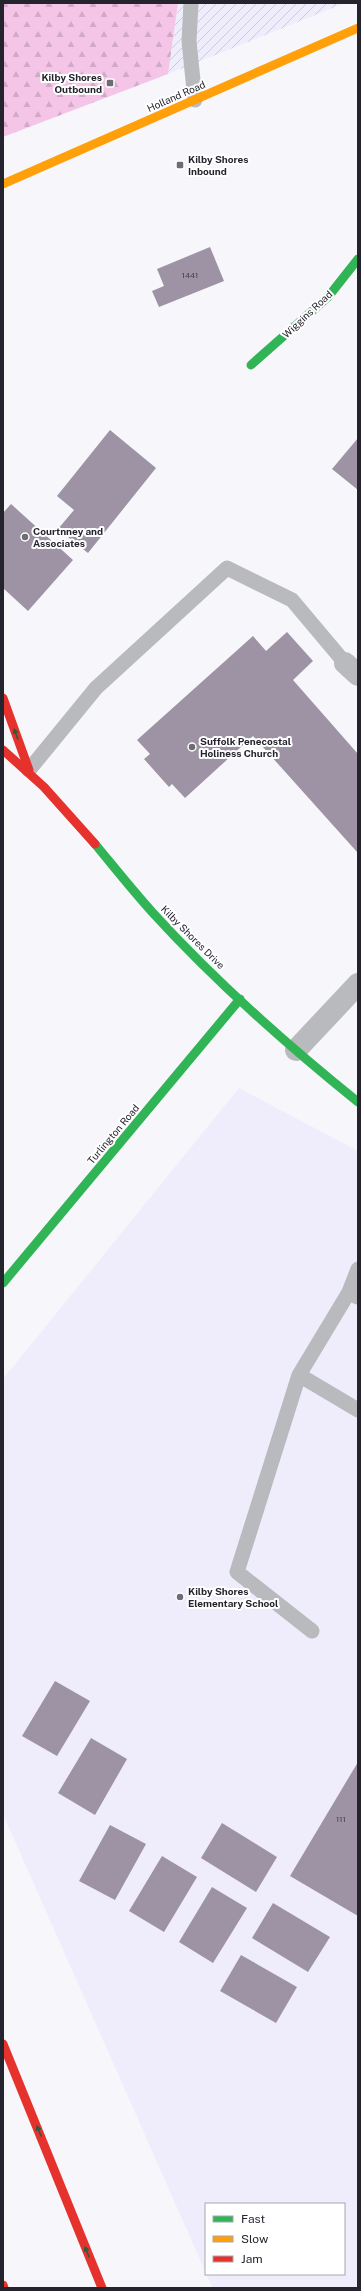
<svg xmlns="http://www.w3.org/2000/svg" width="361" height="2291" viewBox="0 0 361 2291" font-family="'Public Sans',sans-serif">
<defs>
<pattern id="industrial-furrows" width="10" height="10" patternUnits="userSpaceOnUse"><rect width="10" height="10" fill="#efedfc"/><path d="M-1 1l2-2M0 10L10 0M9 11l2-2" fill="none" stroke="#cdcbd8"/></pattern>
<pattern id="forest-firs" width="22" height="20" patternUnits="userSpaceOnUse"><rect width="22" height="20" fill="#f5c5e8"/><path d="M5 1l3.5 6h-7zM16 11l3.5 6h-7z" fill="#d2a9c7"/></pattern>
</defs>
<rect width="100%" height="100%" fill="#f6f6fb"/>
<path fill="#efedfc" d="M239,1088L358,1151V2288H213L206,2274H344V2204H206V2273L3,1814V1379Z"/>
<path fill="url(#industrial-furrows)" d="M178,3H345L168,74Z"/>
<path fill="url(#forest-firs)" d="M3,3H178L168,74L3,137Z"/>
<path fill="#9d93a4" d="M210,247L224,281L159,307L152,291L164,286L157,269Z
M110,430L156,468L88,553L58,529L74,510L57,496Z
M358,438V490L332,469Z
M11,504L73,560L28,611L3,588V513Z
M287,632L313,661L293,680L358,754L357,852L253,736L185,798L172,784L169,787L144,759L150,754L137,740L253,636L266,651Z
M55,1681L90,1701L57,1756L22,1736Z
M91,1738L127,1759L95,1815L58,1793Z
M358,1762V1916L290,1876Z
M222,1823L277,1857L256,1892L201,1858Z
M110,1825L146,1844L115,1900L79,1881Z
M162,1856L197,1877L164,1932L129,1911Z
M212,1887L247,1908L213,1963L179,1942Z
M273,1903L330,1937L308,1972L252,1938Z
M241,1955L297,1987L276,2023L220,1991Z"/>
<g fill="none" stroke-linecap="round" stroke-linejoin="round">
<path stroke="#b8babe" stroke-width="15" d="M191,3L189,41L195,100
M29,770L96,688L227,568L292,600L345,663
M357,1297L349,1292L358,1269
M299,1375L358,1410
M312,1631L237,1572L299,1375L349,1292"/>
<path stroke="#b8babe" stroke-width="22" d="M345,663L358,675
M296,1050L358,984"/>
<path stroke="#30b455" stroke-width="9" d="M251,365L328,297L358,259
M95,844C114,867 133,891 153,913C216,982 286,1044 358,1102
M3,1283L240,999"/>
<path stroke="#ff9f0a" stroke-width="9" d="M3,184L358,28"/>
<path stroke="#e5322d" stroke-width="9" d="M3,698L29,770
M3,750L44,787L95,844
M3,2044L102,2288
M3,2285L4,2288"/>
</g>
<defs><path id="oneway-solid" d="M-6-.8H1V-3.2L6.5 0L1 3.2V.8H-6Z"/></defs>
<g fill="#295d3e">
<use href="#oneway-solid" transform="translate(16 734) rotate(-110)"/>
<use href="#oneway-solid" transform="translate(39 2131) rotate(-112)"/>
<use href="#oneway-solid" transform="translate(87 2252) rotate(-112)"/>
</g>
<g fill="#6e6d76" stroke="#fff" stroke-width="1.5">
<rect x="106" y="79" width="8" height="8" rx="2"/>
<rect x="176" y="161" width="8" height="8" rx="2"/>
<circle cx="25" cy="537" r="4"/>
<circle cx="192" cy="747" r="4"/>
<circle cx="180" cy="1597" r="4"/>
</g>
<g text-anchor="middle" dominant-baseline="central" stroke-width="4" stroke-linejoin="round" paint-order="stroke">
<g font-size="8" fill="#433f4c">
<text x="190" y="275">1441</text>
<text x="341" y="1819">111</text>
</g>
<g font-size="10" font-weight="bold" fill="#25232e" stroke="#fff" text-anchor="start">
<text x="102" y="77" text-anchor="end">Kilby Shores<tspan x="102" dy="12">Outbound</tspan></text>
<text x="188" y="159">Kilby Shores<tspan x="188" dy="12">Inbound</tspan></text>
<text x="33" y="531">Courtnney and<tspan x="33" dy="12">Associates</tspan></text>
<text x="200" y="741">Suffolk Penecostal<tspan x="200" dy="12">Holiness Church</tspan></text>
<text x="188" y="1591">Kilby Shores<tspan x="188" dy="12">Elementary School</tspan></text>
</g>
<g font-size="10" fill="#25232e" stroke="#fff">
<text transform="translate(176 96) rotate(-24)">Holland Road</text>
<text transform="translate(307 314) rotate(-43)">Wiggins Road</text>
<text transform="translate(193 937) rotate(45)">Kilby Shores Drive</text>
<text transform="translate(113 1134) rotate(-50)">Turlington Road</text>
</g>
</g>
<rect width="361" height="2291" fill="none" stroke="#25232e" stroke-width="8"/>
<rect x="205" y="2203" width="140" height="72" fill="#ffffff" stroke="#a8a7ab"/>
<rect x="213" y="2216" width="20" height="6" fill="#30b455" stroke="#a8a7ab"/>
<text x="241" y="2223" font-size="12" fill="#25232e">Fast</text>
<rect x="213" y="2236" width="20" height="6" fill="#ff9f0a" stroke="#a8a7ab"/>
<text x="241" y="2243" font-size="12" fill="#25232e">Slow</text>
<rect x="213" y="2256" width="20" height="6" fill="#e5322d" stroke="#a8a7ab"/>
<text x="241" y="2263" font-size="12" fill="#25232e">Jam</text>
</svg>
